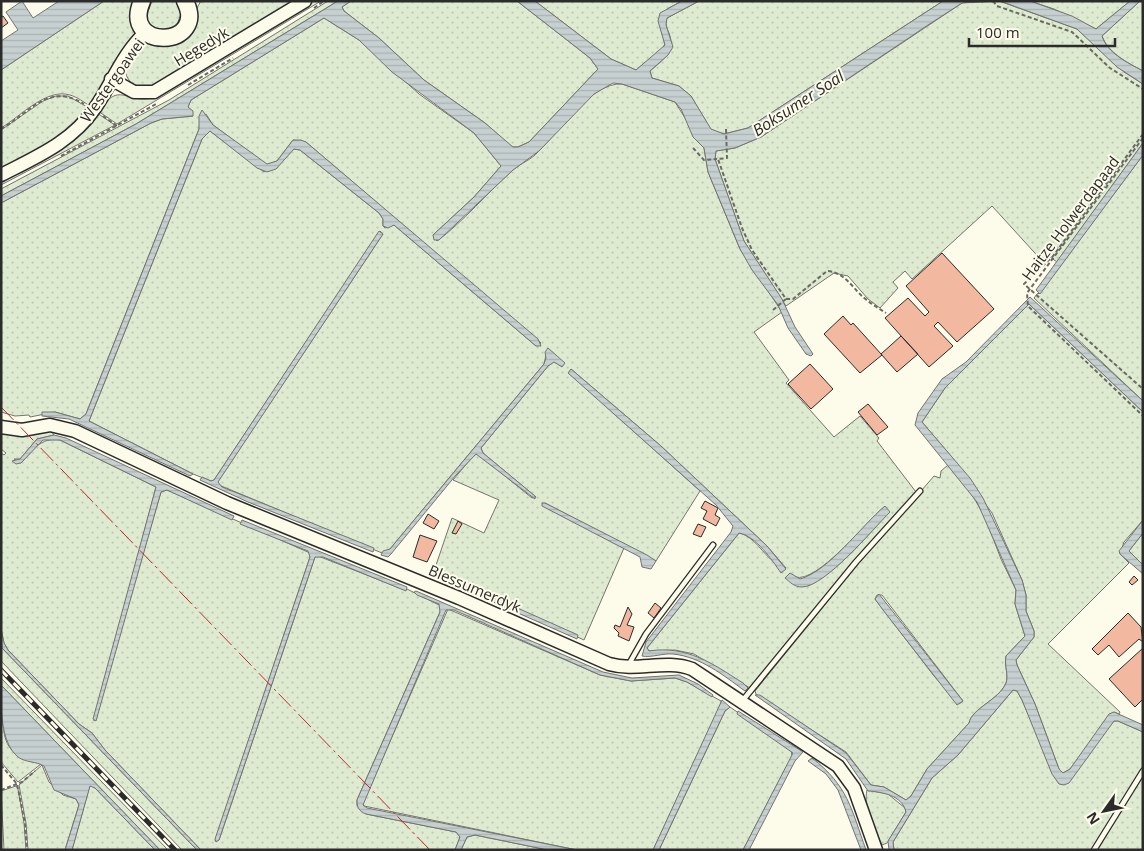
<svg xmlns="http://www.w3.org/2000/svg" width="1144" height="851" viewBox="0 0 1144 851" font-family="'Open Sans',sans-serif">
<defs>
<pattern id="grass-dots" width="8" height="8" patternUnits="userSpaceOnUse" patternTransform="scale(1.25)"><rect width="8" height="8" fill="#deebd1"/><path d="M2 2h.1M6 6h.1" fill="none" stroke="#bfcab4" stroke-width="1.8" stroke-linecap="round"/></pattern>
<pattern id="water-rules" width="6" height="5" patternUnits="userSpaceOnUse" patternTransform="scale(1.25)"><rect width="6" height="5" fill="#c7d0d0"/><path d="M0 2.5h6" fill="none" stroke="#abb3b3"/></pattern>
</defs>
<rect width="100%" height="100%" fill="#fdfbea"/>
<path fill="url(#grass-dots)" stroke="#74746e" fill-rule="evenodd" d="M104,1H136L135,33L114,62L91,107C84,102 77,97 70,95C46,88 21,116 1,128V70Z
M152,1H176L181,14L176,27L158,31L150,26L146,17Z
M201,1H295L156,85C141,89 128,87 125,70L131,57L144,43L158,44L195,11Z
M313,1H321L117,124L98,111C121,80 124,104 153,98Z
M328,1H338L136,124L1,196V189L169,100Z
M351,1H517L590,58L598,69L529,142L518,147H512L485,123L424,80L379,38L344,11L342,7Z
M535,1H682L667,9L661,30L665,44L662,49L636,70L611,59Z
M699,1H943L748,128L724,134L711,130L691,96L679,86L652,78L650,71C663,60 676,51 669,33C666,27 665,23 667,18Z
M999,1L1077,29L1124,72L1143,84V143L1057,262L1050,257L1044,263L992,206L912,279L905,271L893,282L898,288L880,308L868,299L848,276L834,273L786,306L744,241L715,159L716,151L735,148L761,137L962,3Z
M1030,1H1130L1096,29L1054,9Z
M1140,1H1143V71C1128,63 1108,53 1102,36Z
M324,18L359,40L419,94L474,133L501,166L474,197L433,235L437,241C462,223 489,191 513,170C521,163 531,160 538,152C559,132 591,82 622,84L675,102L704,148L708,172L740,249L782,312L754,332L789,380L786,383L834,437L860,416L879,438L877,441L916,492L855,560L750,688L694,654L675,650L649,651L647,648L739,533C754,536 763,554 775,563C778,565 783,567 786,568L767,546L661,446L571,369L569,373L700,491L656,561L545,503L542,505L624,548L584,640L495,599L494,600L442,576L433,574L452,518L484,533L499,500L453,480L474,455L478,454L532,498L536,497L483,453L481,448L548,366L554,362L562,366L546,355L544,364L390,549L382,553L219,485L218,481L383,234L380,231L214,480L211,481L193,474L89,421L202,139L210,131L264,172L294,149L300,150L379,213L383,219V226L385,228L394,225L536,346L541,343L306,142L293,140L277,161L267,165L213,125L206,114L200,119L199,129L86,414L80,419L55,412L30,417L29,415L15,416L1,412V203L151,123L162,119L193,116L188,107L191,100ZM884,507L889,512C865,538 841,569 808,586L795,577C817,584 867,521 884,507Z
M56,96H68L89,108L59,139L1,169V130L43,101Z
M97,113L115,125L1,185V180L73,141Z
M1143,155V401L1034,298L1038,293L1039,294Z
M1029,304L1143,412V520L1124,542L1120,554L1129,563L1048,644L1120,712L1119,714L1114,712L1070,769L1063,773L1059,769L1035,704L1017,665L1016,660L1034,637V631L1026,611V595L1022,580L992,513L950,455L922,422L945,388Z
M50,429L54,435L37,439L20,459H14L21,463C33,450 40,437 60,440L156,487L94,721L161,492L167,490L310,553V557L215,841L219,840L315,557L318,556L405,590L407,589L441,606L440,612L357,800V806L366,814L456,832L460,837L455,850H201L105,750L92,733L79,724L8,650L4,643L1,629V453L4,455L6,453L1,449V432Z
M948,465L969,490L984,515L1001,559L1016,590L1015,604L1025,636L1006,656C1004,665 1009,676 1006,683C999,700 972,708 969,723L927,769L911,796L906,800L884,787L871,785L846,752L756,694L755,691L858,564L934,476L940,478L941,471ZM877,595H882L963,701L959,704L934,676L875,599Z
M1143,533V565L1129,551Z
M448,609L600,675L631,681L675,678L687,682L721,701V707L653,850H577L364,806L363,803Z
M1,647L197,850H182L1,661Z
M1,678L168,850H160L1,685Z
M1013,690L1017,691L1022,700L1059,784L1114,721H1118L1143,732V766L1092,850H894L893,842L932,778L958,755Z
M730,707L791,750L792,756L743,850H659L725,711Z
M1,717C4,723 3,730 5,737C10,756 25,759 41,764L18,782L1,762Z
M42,765L49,782L63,795L76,799L79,805L65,850H28L26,823L19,785Z
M1143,774V850H1097Z
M90,785L95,788L155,850H72Z
M16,786L18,789L24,823L26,850H4L1,791Z
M867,790L888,794L905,808L906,812L887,843L882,845C875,830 863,807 867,790Z
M475,835L548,850H461L467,837Z"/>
<path fill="url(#water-rules)" stroke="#74746e" d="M22,1L33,18L59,1H104L1,70V41L18,30L6,12Z
M338,1H351L342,7L344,11L379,38L424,80L485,123L513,147H518L529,142L598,69L590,58L517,1H535L611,59L636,70L665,45L658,21L660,13L682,1H699L667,18L666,25L673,47L668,55L650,71L652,78L679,86L691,96L711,129L724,134L748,128L943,1H975L962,3L928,25L761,137L735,148L716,151L715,159L744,241L782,299L795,327L813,354L811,356L806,354L788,328L778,305L752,270L740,249L708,172L704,148L693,137L681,109L675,102L622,84L613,83L594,94L539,151L513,170L439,240H434L433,235L474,197L501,166L474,133L392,72L359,40L324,18L191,100L188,107L193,111V116L162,119L151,123L1,203V196L136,124Z
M1000,1H1030L1072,16L1096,29L1130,1H1140L1102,36C1107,53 1128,63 1143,71V84L1117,67L1077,29Z
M202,110L213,125L267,164L277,161L293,140H301L306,142L538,339L541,346H536L394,225L388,228L383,226V219L379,213L300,150L294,149L276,169L267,172L257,168L210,131L202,139L89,421L193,474L190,476L69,419L42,416V412H55L80,419L86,414L199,129V116Z
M1143,143V155L1040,294L1036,290Z
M379,231L383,234L218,482L222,487L374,548L373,552L248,502L200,480L202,477L211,481L214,480Z
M1030,297L1143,401V412L1029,304L945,388L922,422L970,478L983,498L1022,580L1026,595V611L1034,631V637L1016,660L1017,665L1035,704L1059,769L1063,773L1070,769L1109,714L1114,712L1143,725V732L1118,721H1114L1069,783L1064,785L1059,784L1052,774L1022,700L1017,691L1013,690L958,755L932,778L893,842L894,850H889L888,841L906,812C902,795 882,792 868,791L846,759L755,695H760L846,753L871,785L884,787L906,800L911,796L927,769L969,723C972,708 999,700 1006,683C1009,676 1004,665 1006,656L1025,636L1015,604L1016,590L977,502L915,425L918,413L942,379L966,362Z
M548,348L565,363L562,367L554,362L548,366L481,448L483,453L535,496V499L476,454L456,475L391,554L388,557L381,555L383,551L390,549L544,364L546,358L545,352Z
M571,369L661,446L767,546L786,569L781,573C772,560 756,536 739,533L647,648L649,651C687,645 713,664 743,683L748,688L745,691C723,675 701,657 673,654C663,653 651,658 642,656L646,642L731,532L733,526L716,505L568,373Z
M54,435L66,438L234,516L232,520L167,490L161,492L96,721L93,719L156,487L60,440H43L21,463L16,464L12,461L20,459L37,439Z
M545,503L647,555L656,561L651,569L642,567L640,557L542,506V503Z
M885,506L890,512C873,529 825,587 802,587C794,587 790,582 785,578L790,573L800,579C829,571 861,526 885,506Z
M242,520L407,587L406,591L323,557H315L219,840L216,842L215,839L310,557L308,551L240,524Z
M1143,520V533L1129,551L1143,565V574L1120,554L1119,551Z
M416,591L603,672L632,678L679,675L698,684L713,695L712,697L687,682L675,678L631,681L600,675L454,610H446L363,805L367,808L577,850H548L475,835L467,837L461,850H455L460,837L456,832L366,814C359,811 357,808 357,800L440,612L439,604L417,595L414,592Z
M879,594L963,701L957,705L883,610L875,599Z
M495,598L578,635L577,639L493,602Z
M1,629L4,643L8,650L79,724L92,733L105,750L201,850H197L2,648Z
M1,685L160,850H155L95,788L90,786L72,850H65L79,805L76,799L54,790L44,766C36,761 26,763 18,757C0,742 1,707 1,685Z
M722,700L730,707L725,711L659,850H653Z
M738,711L803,752L795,761L749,850H743L793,753L737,714Z
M812,758C848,786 851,808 866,850H861L838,790L826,774L808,761Z"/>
<path fill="#f2b8a0" stroke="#2b2b2b" d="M3,16L8,23L1,28V17Z
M942,253L994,309L957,342L938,322L934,326L953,346L929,367L885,318L908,298L925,316L929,312L906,286Z
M843,316L851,325L853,323L882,355L860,373L824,334Z
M901,336L918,354L897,372L881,354Z
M810,364L833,389L811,409L788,384Z
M868,404L888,427L877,435L858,412Z
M705,501L718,508L715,515L720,518L716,526L703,519L707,511L701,508Z
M428,514L439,521L434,529L423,523Z
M458,521L462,524L456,534L452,533Z
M698,524L706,527L701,537L693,534Z
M420,535L437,541L427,562L413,557Z
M1134,576L1138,580L1132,585L1129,582Z
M655,603L661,608L654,618L648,613Z
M628,607L632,614L627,625L634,627L629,641L618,636L619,633L614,628L615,625L620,627Z
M1128,613L1141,627L1143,642L1139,639L1119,657L1109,645L1098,655L1092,649Z
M1143,648V699L1135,707L1109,679Z"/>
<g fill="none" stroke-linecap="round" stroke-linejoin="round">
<g stroke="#2b2b2b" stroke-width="7">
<path id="lane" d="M629,664L646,634L713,545
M743,700L856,562L920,491
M1094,850L1143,771"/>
</g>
<g stroke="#2b2b2b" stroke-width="15">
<path id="secondary" d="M111,79L134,92H154L305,1
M1,175C36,157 72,142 95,108C113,82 122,54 146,32
M1,427L22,430L50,425L75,431L227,503L459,598L609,664C637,672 665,659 692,669L838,766L854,788L876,850"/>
</g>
<g stroke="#2b2b2b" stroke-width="19">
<path id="highway" d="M142,1C120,52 209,48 185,1"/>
</g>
<path stroke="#6a6964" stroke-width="2" stroke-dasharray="4 2.5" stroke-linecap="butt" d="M993,1L997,6L1072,32L1110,68L1143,89
M314,8L324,1
M188,85L233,58
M103,116L117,126
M1,129C31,112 48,82 84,104
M726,129L727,158L718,159L742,228L752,250L786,299H793L827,271C844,272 852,287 863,297C870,303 878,308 886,313
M1143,134L1053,256L1024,284L1143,389
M1143,138L1027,293L1028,306L1143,416
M693,148L704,160L717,159
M61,156L158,103
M773,310L786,299
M1,765L17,784L25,823L27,850
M1,790L22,782L35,771"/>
<use href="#lane" stroke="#fdfbea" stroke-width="4.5"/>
<use href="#secondary" stroke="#fdfbea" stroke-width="12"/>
<use href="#highway" stroke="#fdfbea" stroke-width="16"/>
<g stroke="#2b2b2b" stroke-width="5">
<path id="rail" d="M1,670L175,850"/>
</g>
<use href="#rail" stroke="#fdfbea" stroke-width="3" stroke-dasharray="9" stroke-linecap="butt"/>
<path stroke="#c62828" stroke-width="1" stroke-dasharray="18 4 2.5 4" stroke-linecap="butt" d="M1,407L430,850"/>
</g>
<g text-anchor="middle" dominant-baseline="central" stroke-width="4" stroke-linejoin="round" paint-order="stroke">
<g font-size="15" fill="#2b2b2b" stroke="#fdfbea">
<text transform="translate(201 46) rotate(-31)">Hegedyk</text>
<text transform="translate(112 80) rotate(-55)">Westergoawei</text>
<text transform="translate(1070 218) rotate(-53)">Haitze Holwerdapaad</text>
<text transform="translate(475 588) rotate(23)">Blessumerdyk</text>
</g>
<g font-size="16" font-style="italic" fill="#2b2b2b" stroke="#fdfbea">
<text transform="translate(798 103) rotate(-33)">Boksumer Soal</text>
</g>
</g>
<rect width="1144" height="851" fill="none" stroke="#2b2b2b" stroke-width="5"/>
<g transform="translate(1104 811) rotate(237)" stroke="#fdfbea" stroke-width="4" paint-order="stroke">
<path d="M0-4L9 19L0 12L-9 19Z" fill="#2b2b2b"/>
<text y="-8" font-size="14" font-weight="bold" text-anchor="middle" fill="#2b2b2b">N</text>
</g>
<path d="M969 38v8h146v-8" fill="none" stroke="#2b2b2b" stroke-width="2.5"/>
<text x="976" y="38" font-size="15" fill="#2b2b2b" stroke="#fdfbea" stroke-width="4" paint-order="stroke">100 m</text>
</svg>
